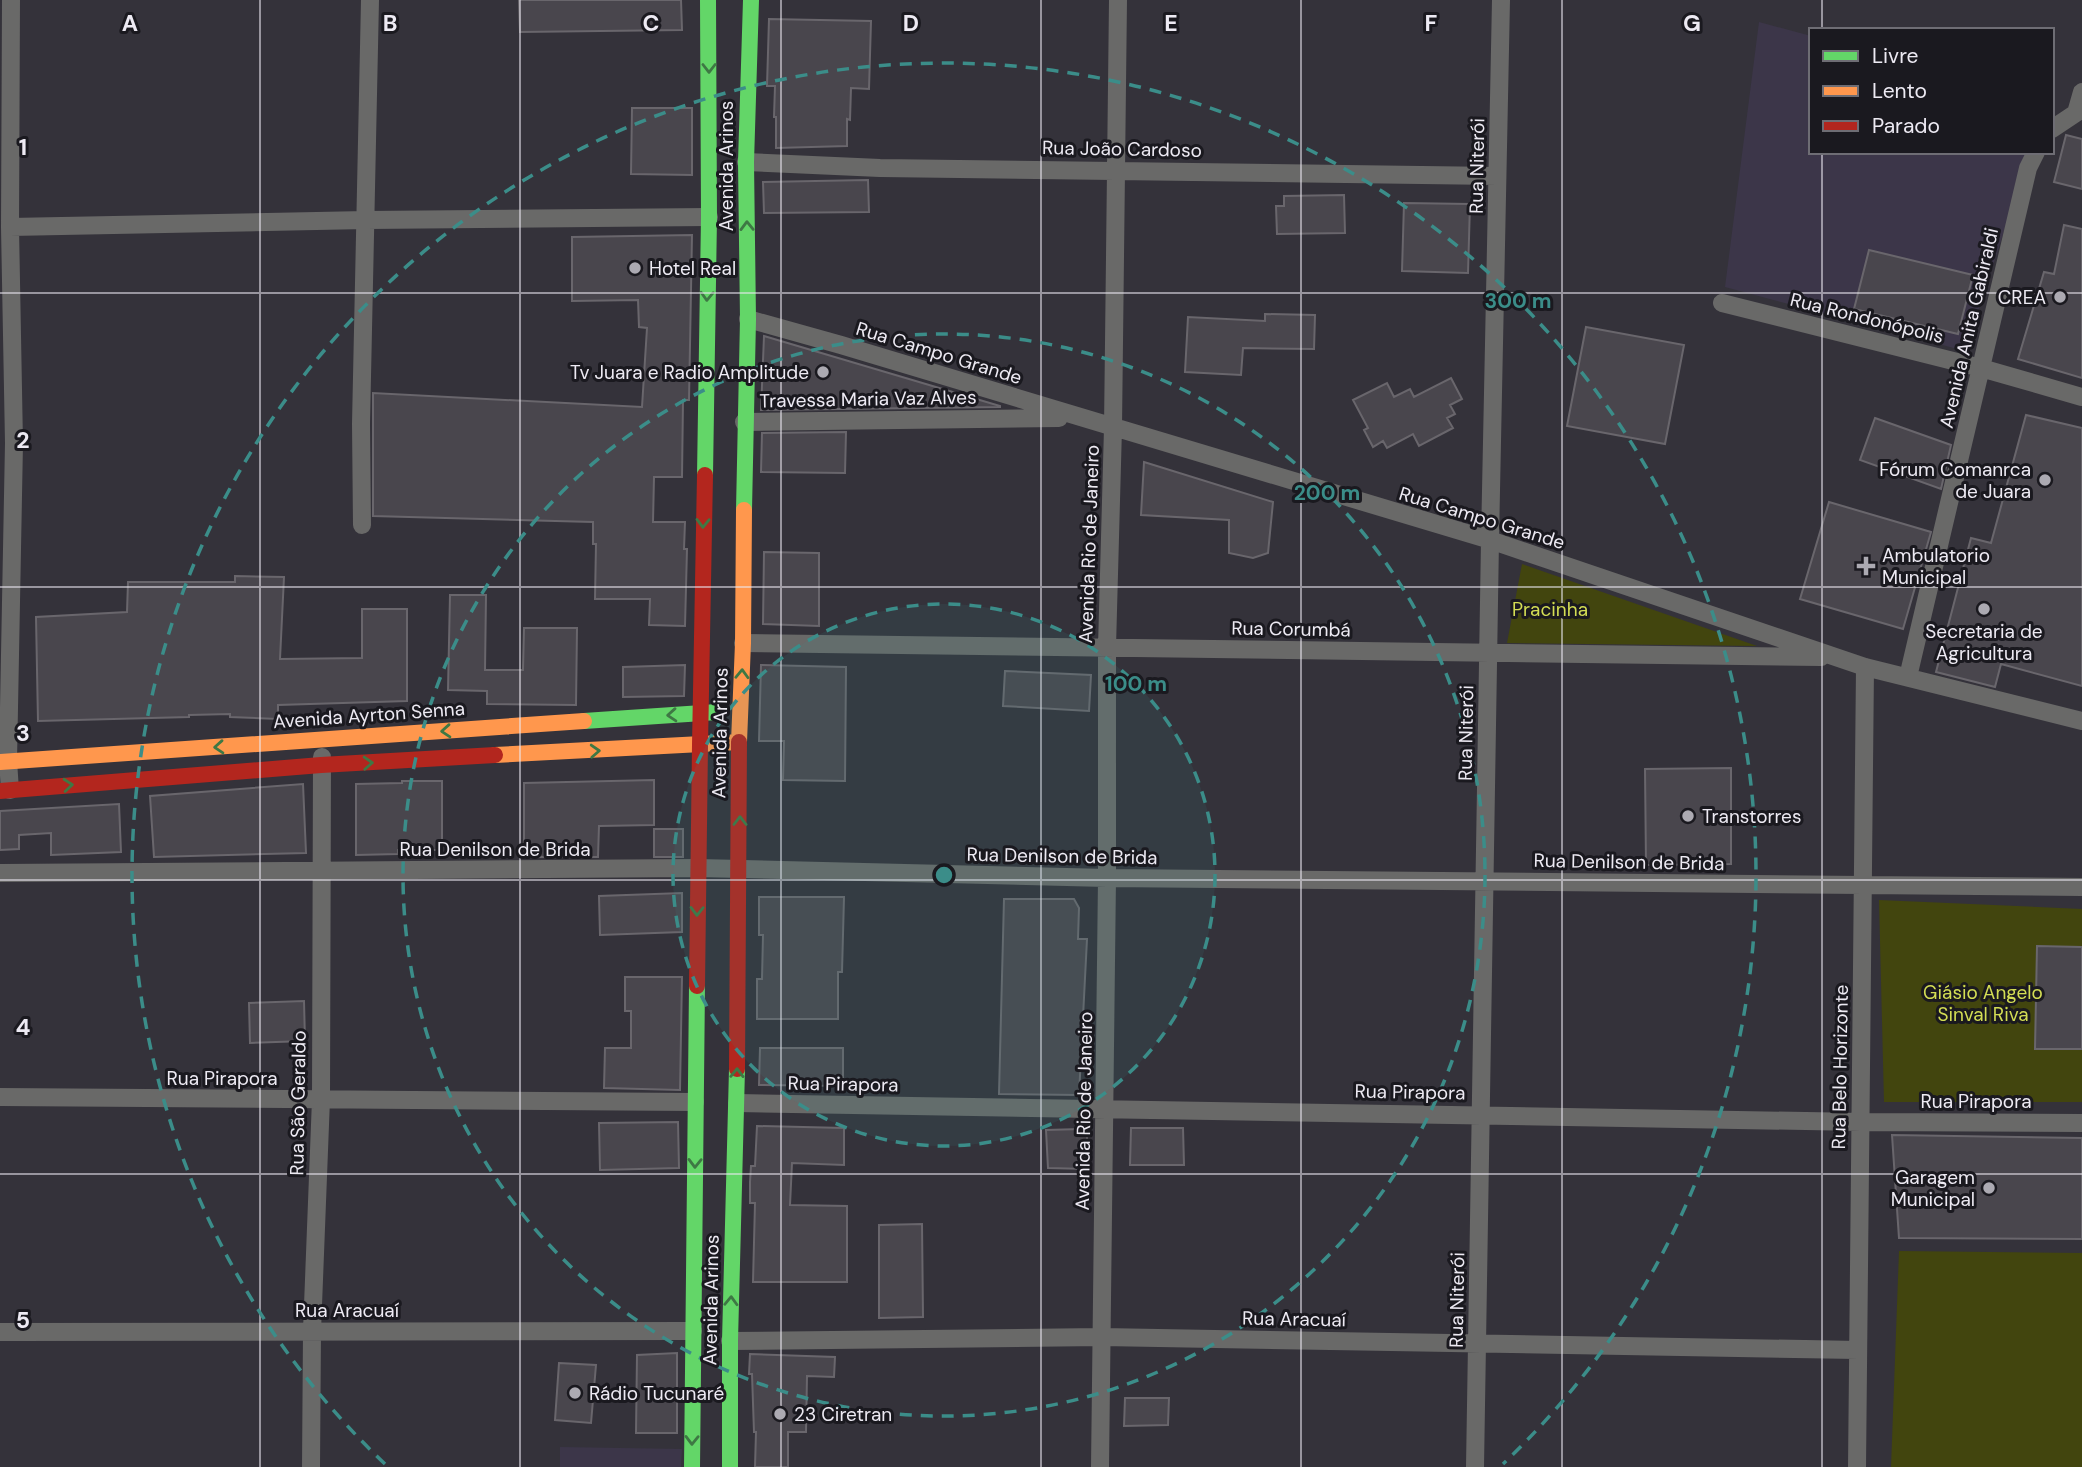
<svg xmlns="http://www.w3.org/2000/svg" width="2082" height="1467" viewBox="0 0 2082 1467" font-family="'DM Sans',sans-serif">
<rect width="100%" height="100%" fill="#34323a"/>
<path fill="#3c3649" d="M1759,22L1811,36V152H2030L1965,351L1725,287Z
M560,1447L682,1449L681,1467H560Z"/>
<path fill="#42450e" d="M1522,564L1757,646L1507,643Z
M1879,900L2082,909V1102H1884Z
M1899,1251L2082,1253V1467H1891Z"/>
<path fill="#49464d" stroke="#69666c" stroke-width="2" d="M519,0H681L682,30L520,32Z
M769,19L871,21L869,89L851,88L850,120L847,119V146L776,148V117H774L775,86H767Z
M632,108H692V175L631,174Z
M2066,135L2082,139V189L2054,182Z
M868,180L869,212L764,213L763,182Z
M1344,195L1345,233L1277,234L1276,206H1284V196Z
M1404,203L1470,204L1468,273L1402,271Z
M2064,225L2082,229V378L2018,359L2044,272L2054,274Z
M692,235L689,400H683L682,477H654L653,522H685L684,549H687L685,626L649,625L650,599H595L596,544H593V522L373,516V393L642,407L647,328L639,327L638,300L572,301V237Z
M1869,250L1973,275L1958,334L1854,309Z
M1265,314L1315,315L1314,349L1243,348L1241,375L1185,372L1188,317L1265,321Z
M1586,327L1684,345L1665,444L1567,426Z
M764,336L1000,406V407L761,410Z
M1451,378L1462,399L1450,405L1455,414L1447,418L1453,428L1419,446L1413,434L1387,448L1383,441L1373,447L1364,430L1368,428L1353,400L1387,383L1394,397L1410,389L1414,397Z
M2026,415L2082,428V686L2001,664L1995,687L1936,672L1971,538L1991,543Z
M1875,418L1951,445L1941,489L1860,460Z
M846,432L845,473L761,472L762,433Z
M1144,462L1273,502L1268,553L1253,558L1229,553V520L1141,515Z
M1829,502L1931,532L1903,629L1800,599Z
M764,552L819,553V626L763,624Z
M235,576L284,577L280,659L362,658V609H407V701L278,705V719L230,717V714L189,715V717L38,721L36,617L127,612L128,582H235Z
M450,595H486L485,670H523L524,628H577L576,705L487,704V691L448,690Z
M685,665L684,696L623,697V667Z
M761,665L846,667L845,781L783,780L784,741H759Z
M1005,671L1091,675L1089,711L1003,706Z
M1731,768V864L1646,865L1645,769Z
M654,780V825L599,826L598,857H524V783Z
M402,781H442V850H398V854L356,855V784L402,783Z
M303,784L306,853L154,857L150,796Z
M119,804L121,852L51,855V833L19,835V849L0,850V811Z
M654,829H683V857H654Z
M682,893V932L600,935L599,896Z
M759,897H844L842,972H838V1019H757V979H762L763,935H759Z
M1004,899H1074L1079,908L1078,939H1087L1079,1095L999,1094Z
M2037,946L2082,947V1049H2035Z
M625,977H682L680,1090L604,1088L605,1048H631V1011H625Z
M304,1001L305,1041L250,1043L249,1003Z
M760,1048H843V1086L759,1085Z
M678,1122L679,1168L600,1170L599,1123Z
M757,1126L844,1128V1165L792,1163L790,1205L847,1206V1282H753L755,1203H750V1182L751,1166H755Z
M1131,1128H1183L1184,1165H1130Z
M1081,1129L1087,1137V1169L1048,1168L1046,1130Z
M1892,1135L2082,1138V1239L1899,1238Z
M922,1224L923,1317L879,1318V1225Z
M677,1353V1433H636L637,1355Z
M750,1354L835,1357L834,1377L807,1376L806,1432H788V1467H755L756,1432H754L752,1374H749Z
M559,1363L596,1365L591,1423L555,1420Z
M1125,1398H1169L1168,1425L1124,1426Z"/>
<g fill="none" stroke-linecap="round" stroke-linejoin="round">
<path stroke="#696968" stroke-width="18" d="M2052,129L2076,113L2082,92
M746,162L880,168L1497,176
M10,227L366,220L709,217
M1722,303L1981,368L2082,397
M748,319L841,345L1490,540L1865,667L2082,721
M744,422L1059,418
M362,525L361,424L370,0
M743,643L1821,657
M1908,677L2028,168L2036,152
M10,790L8,761L14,443L10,227L11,0
M0,873L698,868L1107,878L2082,887
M0,1097L695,1102
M737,1103L1861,1122L2082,1123
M0,1332L693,1331
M730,1341L1102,1337L1858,1350
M311,1467L312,1331L321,1099L322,757
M1100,1467L1107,878V647L1113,428L1118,0
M1475,1467L1490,540L1501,0
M1857,1467L1865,667"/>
<path stroke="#63d668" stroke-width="16" d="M705,475L709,217L708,0
M744,510L748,319L746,162L751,0
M584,721L717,712
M692,1467L697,986
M730,1467V1341L737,1069"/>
<path stroke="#ff974d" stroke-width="16" d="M495,755L739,742L743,643L744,510
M0,762L584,721"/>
<path stroke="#b3261e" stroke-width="16" d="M700,745L705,475
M0,791L321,765L495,755
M697,986L700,745
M737,1069L739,742"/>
</g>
<defs><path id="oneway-chevron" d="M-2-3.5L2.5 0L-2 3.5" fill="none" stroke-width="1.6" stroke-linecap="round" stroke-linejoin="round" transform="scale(1.75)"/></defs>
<g stroke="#3e7844">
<use href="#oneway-chevron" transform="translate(709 68) rotate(90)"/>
<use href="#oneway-chevron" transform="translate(747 226) rotate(-91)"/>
<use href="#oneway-chevron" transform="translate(707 296) rotate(92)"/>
<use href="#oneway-chevron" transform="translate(703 523) rotate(91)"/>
<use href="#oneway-chevron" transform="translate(742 674) rotate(-88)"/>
<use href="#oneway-chevron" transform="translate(672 715) rotate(176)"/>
<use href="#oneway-chevron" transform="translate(446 731) rotate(176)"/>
<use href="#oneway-chevron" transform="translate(219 747) rotate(176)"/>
<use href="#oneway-chevron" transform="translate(595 751) rotate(-3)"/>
<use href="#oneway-chevron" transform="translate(368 763) rotate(-3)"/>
<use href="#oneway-chevron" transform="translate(68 785) rotate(-5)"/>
<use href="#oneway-chevron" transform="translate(740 821) rotate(-90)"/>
<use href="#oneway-chevron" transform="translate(697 911) rotate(91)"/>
<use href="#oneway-chevron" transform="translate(737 1073) rotate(-89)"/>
<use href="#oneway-chevron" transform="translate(695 1163) rotate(91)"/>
<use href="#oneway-chevron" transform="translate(731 1301) rotate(-88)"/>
<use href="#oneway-chevron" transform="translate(692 1440) rotate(91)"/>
</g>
<path fill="none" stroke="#edeaf3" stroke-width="2" stroke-opacity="0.55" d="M260,0V1467M520,0V1467M781,0V1467M1041,0V1467M1301,0V1467M1562,0V1467M1822,0V30M1822,152V1467M0,293H2082M0,587H2082M0,880H2082M0,1174H2082"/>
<circle cx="944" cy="875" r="271" fill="#3b8d89" fill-opacity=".12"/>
<g fill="none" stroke="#3b8d89" stroke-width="3.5" stroke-dasharray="12 9">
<circle cx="944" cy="875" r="271"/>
<circle cx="944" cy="875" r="541"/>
<path d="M385 1464A812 812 0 1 1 1503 1464"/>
</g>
<g fill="#acaab2" stroke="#1a191f" stroke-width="2.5">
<circle cx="635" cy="268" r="7"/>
<circle cx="2060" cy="297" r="7"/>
<circle cx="823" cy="372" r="7"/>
<circle cx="2045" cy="480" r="7"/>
<path d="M1862.5 555.5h7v7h7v7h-7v7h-7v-7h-7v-7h7z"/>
<circle cx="1984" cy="609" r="7"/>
<circle cx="1688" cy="816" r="7"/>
<circle cx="1989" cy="1188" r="7"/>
<circle cx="575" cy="1393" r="7"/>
<circle cx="780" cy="1414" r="7"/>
</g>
<g text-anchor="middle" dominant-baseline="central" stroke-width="6" stroke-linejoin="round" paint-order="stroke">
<g font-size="19" fill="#edeaf3" stroke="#1a191f">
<text transform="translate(1122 149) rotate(1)">Rua João Cardoso</text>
<text transform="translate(726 166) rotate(-90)">Avenida Arinos</text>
<text transform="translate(1477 166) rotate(-89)">Rua Niterói</text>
<text transform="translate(1867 318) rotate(14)">Rua Rondonópolis</text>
<text transform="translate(1969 328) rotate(-77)">Avenida Anita Gabiraldi</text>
<text transform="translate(939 353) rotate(17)">Rua Campo Grande</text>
<text transform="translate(868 399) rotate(-1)">Travessa Maria Vaz Alves</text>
<text transform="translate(1482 518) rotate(17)">Rua Campo Grande</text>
<text transform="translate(1089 544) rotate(-88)">Avenida Rio de Janeiro</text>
<text transform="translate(1291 629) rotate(1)">Rua Corumbá</text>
<text transform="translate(369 715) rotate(-4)">Avenida Ayrton Senna</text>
<text transform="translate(720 733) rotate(-89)">Avenida Arinos</text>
<text transform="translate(1466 733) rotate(-89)">Rua Niterói</text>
<text x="495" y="849">Rua Denilson de Brida</text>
<text transform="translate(1062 856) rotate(1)">Rua Denilson de Brida</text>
<text transform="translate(1629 862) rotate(1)">Rua Denilson de Brida</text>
<text transform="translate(1840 1067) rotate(-89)">Rua Belo Horizonte</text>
<text x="222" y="1078">Rua Pirapora</text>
<text transform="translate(843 1084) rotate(1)">Rua Pirapora</text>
<text transform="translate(1410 1092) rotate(1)">Rua Pirapora</text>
<text x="1976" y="1101">Rua Pirapora</text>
<text transform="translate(298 1103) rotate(-89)">Rua São Geraldo</text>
<text transform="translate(1084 1111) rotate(-89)">Avenida Rio de Janeiro</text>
<text transform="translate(711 1300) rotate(-89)">Avenida Arinos</text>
<text transform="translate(1457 1300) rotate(-89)">Rua Niterói</text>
<text x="347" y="1310">Rua Aracuaí</text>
<text transform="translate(1294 1319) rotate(1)">Rua Aracuaí</text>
</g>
<g font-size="19" fill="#edeaf3" stroke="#1a191f" text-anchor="start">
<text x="649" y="268">Hotel Real</text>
<text x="2046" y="297" text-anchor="end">CREA</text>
<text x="809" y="372" text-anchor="end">Tv Juara e Radio Amplitude</text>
<text x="2031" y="469" text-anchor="end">Fórum Comanrca<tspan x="2031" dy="22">de Juara</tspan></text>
<text x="1882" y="555">Ambulatorio<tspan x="1882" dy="22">Municipal</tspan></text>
<text x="1984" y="631" text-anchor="middle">Secretaria de<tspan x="1984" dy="22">Agricultura</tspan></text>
<text x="1702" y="816">Transtorres</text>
<text x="1975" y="1177" text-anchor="end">Garagem<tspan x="1975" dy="22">Municipal</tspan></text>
<text x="589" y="1393">Rádio Tucunaré</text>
<text x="794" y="1414">23 Ciretran</text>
</g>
<g font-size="19" fill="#d3dd54" stroke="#1a191f">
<text x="1550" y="609">Pracinha</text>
<text x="1983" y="992">Giásio Angelo<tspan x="1983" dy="22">Sinval Riva</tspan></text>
</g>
</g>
<g font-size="23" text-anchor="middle" font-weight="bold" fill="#edeaf3" stroke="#1a191f" stroke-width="6" stroke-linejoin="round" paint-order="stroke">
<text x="130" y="31">A</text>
<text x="390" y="31">B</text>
<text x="651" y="31">C</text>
<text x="911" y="31">D</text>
<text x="1171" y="31">E</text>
<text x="1431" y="31">F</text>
<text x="1692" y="31">G</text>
<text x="23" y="155">1</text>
<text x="23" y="448">2</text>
<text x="23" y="741">3</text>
<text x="23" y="1035">4</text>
<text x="23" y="1328">5</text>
</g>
<circle cx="944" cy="875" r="10" fill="#3b8d89" stroke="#1a191f" stroke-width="3.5"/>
<g font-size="21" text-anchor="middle" font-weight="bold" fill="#3b8d89" stroke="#1a191f" stroke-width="6" stroke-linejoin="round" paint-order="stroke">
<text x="1518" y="308">300 m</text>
<text x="1327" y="500">200 m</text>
<text x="1136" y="691">100 m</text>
</g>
<rect x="1809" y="28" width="245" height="126" fill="#1a191f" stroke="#6e6d74" stroke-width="2"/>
<rect x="1823" y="51" width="35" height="10" fill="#63d668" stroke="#6e6d74" stroke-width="2"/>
<text x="1872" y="63" font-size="21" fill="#edeaf3">Livre</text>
<rect x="1823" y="86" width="35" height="10" fill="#ff974d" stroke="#6e6d74" stroke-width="2"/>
<text x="1872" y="98" font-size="21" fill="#edeaf3">Lento</text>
<rect x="1823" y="121" width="35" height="10" fill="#b3261e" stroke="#6e6d74" stroke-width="2"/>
<text x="1872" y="133" font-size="21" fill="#edeaf3">Parado</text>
</svg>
